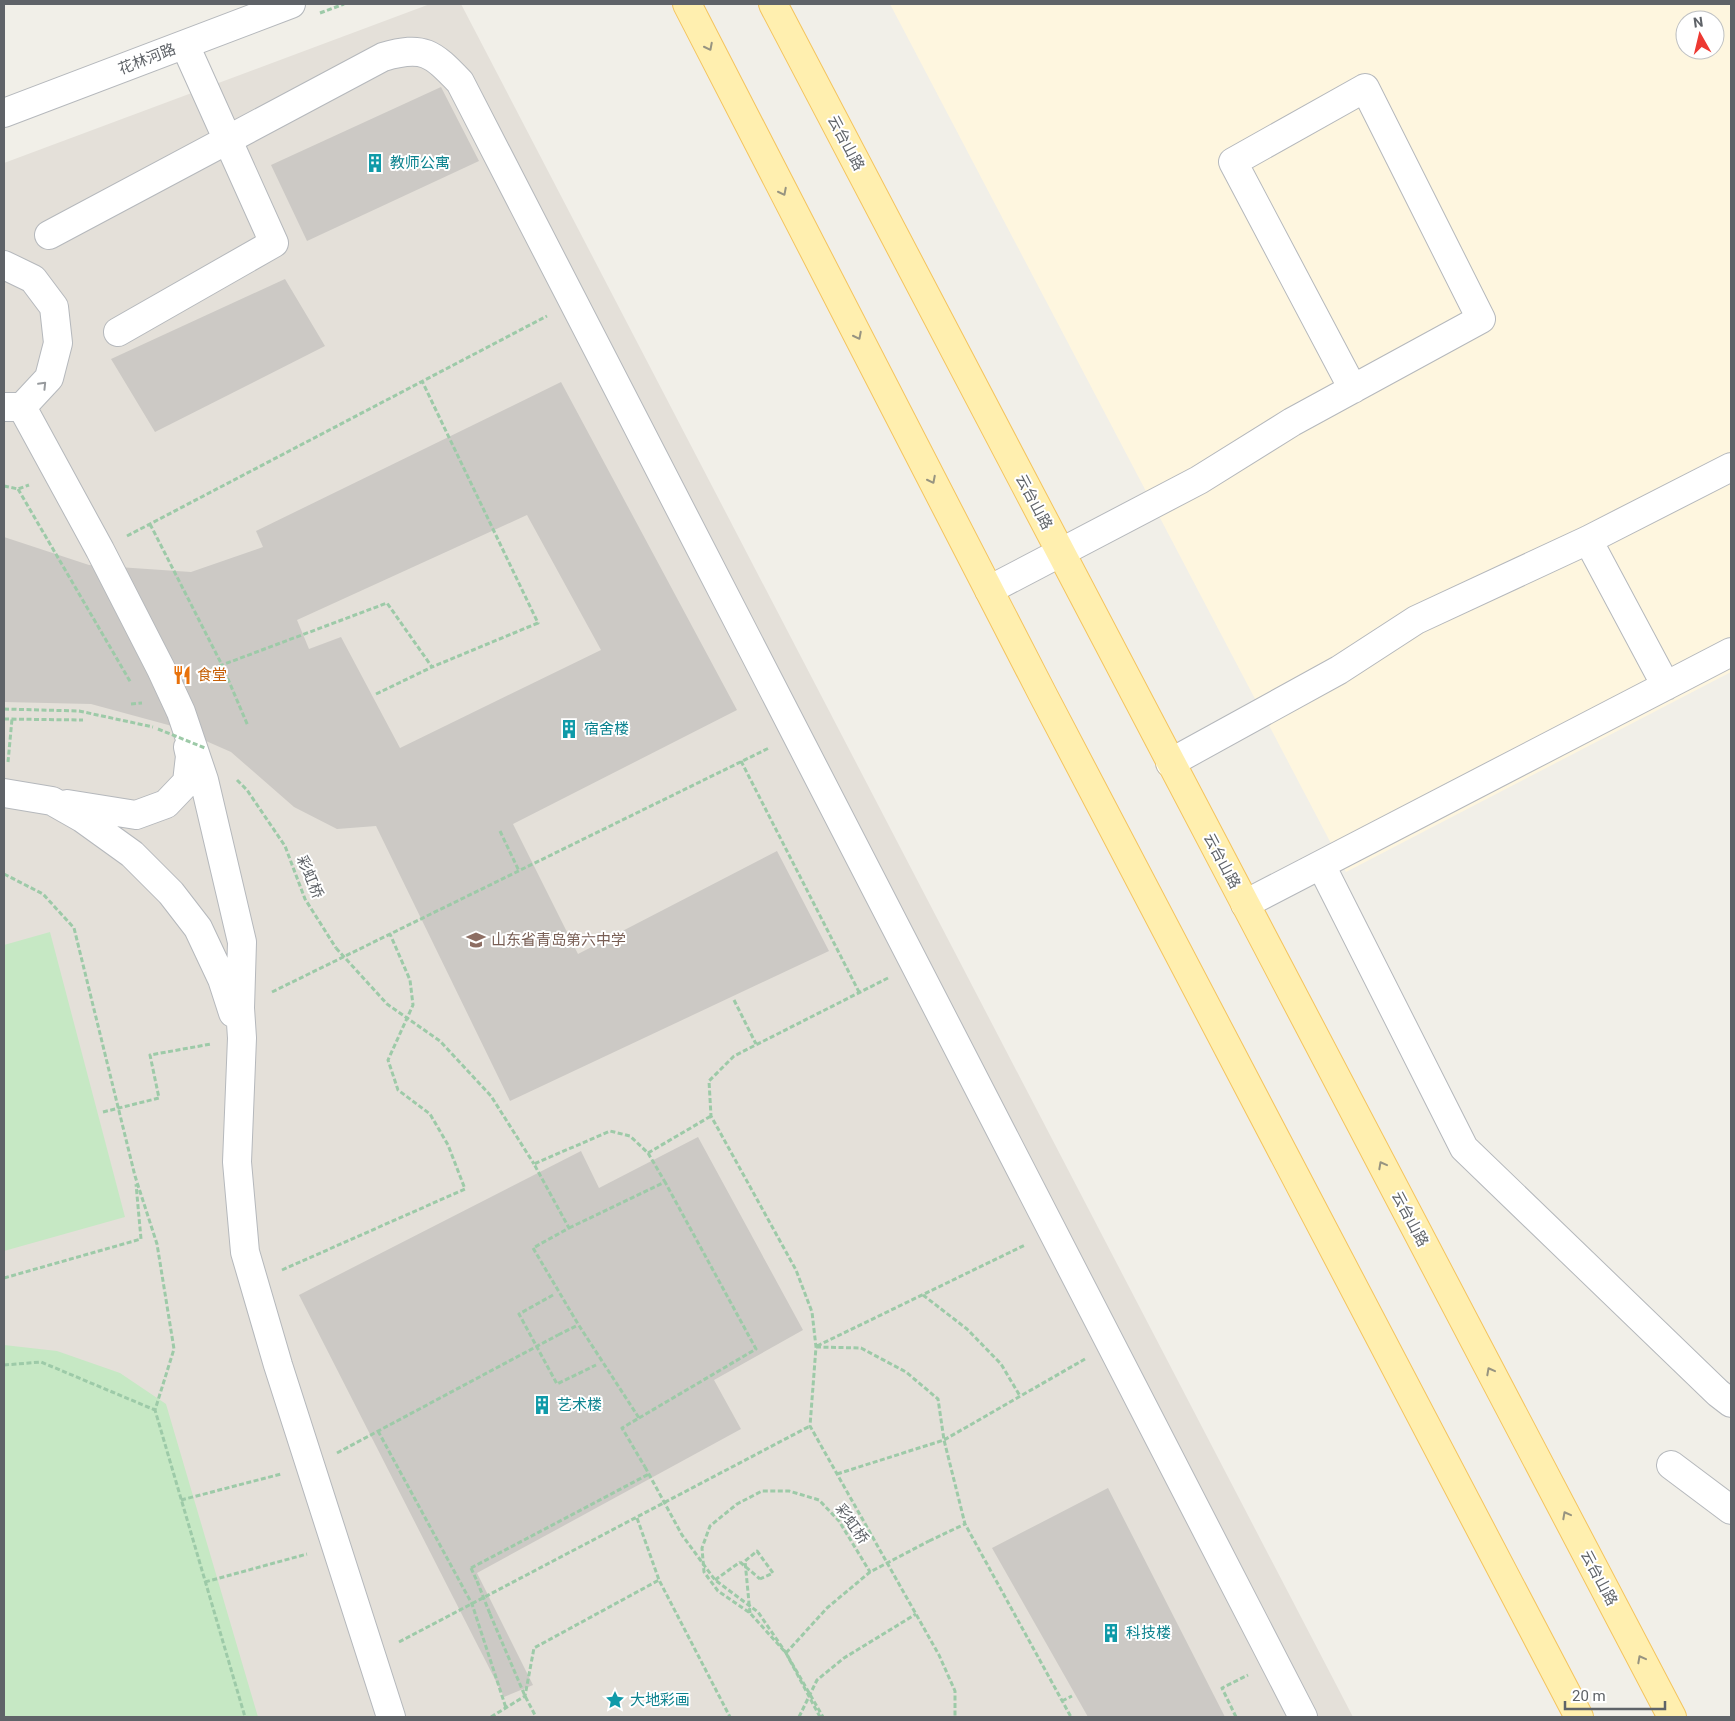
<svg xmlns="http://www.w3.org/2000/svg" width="1735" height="1721" viewBox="0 0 1735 1721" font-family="Roboto,'Noto Sans SC',sans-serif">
<rect width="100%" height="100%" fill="#f1efe8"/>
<path fill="#fef6df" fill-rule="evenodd" d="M890,4H1731V672L1346,872ZM1685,20H1715V50H1685Z"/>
<path fill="#e4e0d9" d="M430,4H461L1353,1717H4V163Z"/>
<path fill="#c6e8c4" d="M50,932L125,1217L4,1251V945Z
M4,1345L57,1351L120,1373L166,1404L258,1717H4Z"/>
<path fill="#ccc9c5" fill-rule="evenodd" d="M441,87L479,161L307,241L271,165Z
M285,279L325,346L155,432L111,359Z
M561,382L737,710L513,824L578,954L777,851L829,951L510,1101L376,826L337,829L294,807L231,752L172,726L91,704L4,702V537L89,565L191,572L263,547L256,531ZM527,515L601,650L400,748L341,637L309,649L297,620Z
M698,1137L803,1330L714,1380L741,1429L477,1573L533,1685L504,1697L299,1295L581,1151L599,1188Z
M1108,1488L1225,1717H1088L992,1548Z"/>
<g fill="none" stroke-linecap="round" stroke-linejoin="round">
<g stroke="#b5b8bc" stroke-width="30">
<path id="minor" d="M4,113L291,4
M49,235L383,57C424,45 432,53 460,82L1303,1717
M4,265L33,279L54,307L58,343L49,378L22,407H4
M118,332L274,243L185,45
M22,407L100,550L161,669L181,712L204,780L242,942L240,1008L242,1038L237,1162L245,1252L278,1365L391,1717
M1588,540L1666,686
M989,590L1199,480L1292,422L1481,319L1365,88L1233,162L1353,389
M1170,763L1339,670L1416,620L1588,540L1731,467
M4,793L52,801L82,818L132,854L171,893L198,928L222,979L233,1013
M67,804L136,815L166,804L187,782L190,756L188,747
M1321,865L1464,1148L1718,1393L1731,1403
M1245,904L1731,652
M1671,1465L1731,1510"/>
</g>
<g stroke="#f4c45e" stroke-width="30">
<path id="major" d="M687,4L1042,693L1579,1717
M773,4L1672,1717"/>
</g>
<path stroke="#9dcaa8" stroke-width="3" stroke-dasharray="5 2.5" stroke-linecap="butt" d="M320,13L344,4
M4,486L18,489L29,485
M18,489L131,683
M150,524L222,665L248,726
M127,536L547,316
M198,674L387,603L432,667L538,623L422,381
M376,694L432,667
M131,704L142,703
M4,709L79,711L153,727
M4,719L83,720
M741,761L859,992
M8,762L12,719
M237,780L247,790L285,846L305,899L336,948
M500,831L519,871
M4,874L43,894L74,928L135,1176L157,1244L174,1349L155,1410L245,1717
M888,978L734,1056L709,1081L711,1116L796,1270L812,1312L816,1347L810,1426L939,1655L955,1691V1717
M272,992L769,748
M734,1000L756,1044
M103,1112L159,1098L150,1055L211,1044
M648,1153L711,1116
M569,1228L665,1182L648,1153L630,1136L610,1131L534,1164L569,1228L533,1248L578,1324L639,1418L622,1428L645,1467
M282,1270L465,1189L448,1145L430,1114L398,1090L388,1060L413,1005L410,980L390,934
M4,1278L141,1239L136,1184
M553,1295L519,1314L557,1384L596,1365
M923,1295L967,1329L1001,1364L1020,1396
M817,1346L1025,1245
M816,1347L861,1348L906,1372L938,1399L944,1440L965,1524L1071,1717
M4,1365L41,1362L155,1410
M639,1418L756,1349L665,1182
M378,1431L472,1604L506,1708
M337,1453L558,1335
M837,1474L944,1440L1085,1359
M181,1500L281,1474
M637,1518L659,1580
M929,1541L965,1524
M471,1568L477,1581
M715,1580L740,1562
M205,1582L307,1554
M750,1613L745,1561L757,1551L773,1573L760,1579
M490,1614L525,1696L536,1717
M399,1642L810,1426
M1062,1701L1072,1696
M491,1717L525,1696L534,1648L659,1580L730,1717
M799,1717L817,1680L844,1658L916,1614
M820,1717L786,1653L750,1613L718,1591L704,1572L702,1548L710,1526L737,1504L762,1491H789L819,1500L839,1521L870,1572
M1236,1717L1222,1688L1248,1675"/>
<use href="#minor" stroke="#fff" stroke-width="28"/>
<use href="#major" stroke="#ffefaf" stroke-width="28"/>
<path stroke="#9dcaa8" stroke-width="3" stroke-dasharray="5 2.5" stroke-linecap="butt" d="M158,729L205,748
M336,948L387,1004L440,1041L491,1096L534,1164
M558,1335L576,1326
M645,1467L682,1535L715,1580L758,1612L786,1653L823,1717
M740,1562L760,1579
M471,1568L649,1474
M477,1581L490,1614
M786,1653L827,1608L870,1572L929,1541"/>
</g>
<defs><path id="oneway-chevron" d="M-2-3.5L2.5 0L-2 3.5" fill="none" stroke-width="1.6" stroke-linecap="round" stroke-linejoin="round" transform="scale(1.25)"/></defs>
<g stroke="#979481">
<use href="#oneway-chevron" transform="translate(709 47) rotate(63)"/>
<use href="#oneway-chevron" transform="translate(783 192) rotate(63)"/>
<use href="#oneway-chevron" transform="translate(858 336) rotate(63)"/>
<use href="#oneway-chevron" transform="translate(932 480) rotate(63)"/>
<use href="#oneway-chevron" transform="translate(1382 1165) rotate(-118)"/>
<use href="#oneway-chevron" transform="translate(1490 1371) rotate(-118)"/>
<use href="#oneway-chevron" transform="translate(1566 1515) rotate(-118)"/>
<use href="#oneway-chevron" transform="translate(1641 1659) rotate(-118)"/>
</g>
<use stroke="#979a9d" href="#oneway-chevron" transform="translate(43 385) rotate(-46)"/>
<defs>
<g id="building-bare" transform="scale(1.5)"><path d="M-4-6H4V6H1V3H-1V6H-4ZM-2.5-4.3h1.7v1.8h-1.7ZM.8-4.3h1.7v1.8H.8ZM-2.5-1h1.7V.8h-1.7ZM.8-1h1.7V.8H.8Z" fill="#0f9aa8" stroke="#fff" stroke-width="2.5" paint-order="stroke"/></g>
<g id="restaurant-bare" transform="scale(1.5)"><path d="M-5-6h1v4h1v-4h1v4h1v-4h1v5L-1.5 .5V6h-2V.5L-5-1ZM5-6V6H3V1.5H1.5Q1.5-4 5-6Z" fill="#e8710a" stroke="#fff" stroke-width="2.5" paint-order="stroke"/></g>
<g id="school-bare" transform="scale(1.5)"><path d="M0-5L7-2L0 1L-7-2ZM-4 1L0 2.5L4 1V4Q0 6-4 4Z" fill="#8d6e63" stroke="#fff" stroke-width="2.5" paint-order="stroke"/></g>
<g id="sight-bare" transform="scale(1.5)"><path d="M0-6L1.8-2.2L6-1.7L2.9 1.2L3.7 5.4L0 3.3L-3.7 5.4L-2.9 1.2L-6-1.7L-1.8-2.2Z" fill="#0f9aa8" stroke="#fff" stroke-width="2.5" paint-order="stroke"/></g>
</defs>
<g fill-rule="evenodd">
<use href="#building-bare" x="375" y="163"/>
<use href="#restaurant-bare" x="182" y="675"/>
<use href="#building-bare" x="569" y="729"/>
<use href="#school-bare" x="476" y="940"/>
<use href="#building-bare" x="542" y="1405"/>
<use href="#building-bare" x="1111" y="1633"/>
<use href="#sight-bare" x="615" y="1700"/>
</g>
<g text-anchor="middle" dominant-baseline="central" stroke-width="4" stroke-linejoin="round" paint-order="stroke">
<g font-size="15" fill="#5f6368" stroke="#fff">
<text transform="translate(147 59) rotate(-21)">花林河路</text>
<text transform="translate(846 143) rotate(62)">云台山路</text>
<text transform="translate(1034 502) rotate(62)">云台山路</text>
<text transform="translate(1222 861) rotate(62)">云台山路</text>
<text transform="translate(310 877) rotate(67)">彩虹桥</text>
<text transform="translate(1410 1219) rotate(62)">云台山路</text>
<text transform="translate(852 1524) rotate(54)">彩虹桥</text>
<text transform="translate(1599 1578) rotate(62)">云台山路</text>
</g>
<g font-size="15" fill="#0d838f" stroke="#fff" text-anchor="start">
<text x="390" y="163">教师公寓</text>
<text x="584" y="729">宿舍楼</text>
<text x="557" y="1405">艺术楼</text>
<text x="1126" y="1633">科技楼</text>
<text x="630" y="1700">大地彩画</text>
</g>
<g font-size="15" fill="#c56008" stroke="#fff" text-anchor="start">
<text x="197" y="675">食堂</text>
</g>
<g font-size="15" fill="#785e54" stroke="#fff" text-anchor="start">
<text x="491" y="940">山东省青岛第六中学</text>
</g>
</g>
<rect width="1735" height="1721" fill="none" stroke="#5f6368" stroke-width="10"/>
<g transform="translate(1700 35) rotate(352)"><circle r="24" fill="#ffffff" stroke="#bfc1c3"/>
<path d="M0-4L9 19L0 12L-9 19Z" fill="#ed3932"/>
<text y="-8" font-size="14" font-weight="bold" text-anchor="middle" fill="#5f6368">N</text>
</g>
<path d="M1565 1701v8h100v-8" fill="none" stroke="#5f6368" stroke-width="2.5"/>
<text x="1572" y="1701" font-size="15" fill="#5f6368" stroke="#ffffff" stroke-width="4" paint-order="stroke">20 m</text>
</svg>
